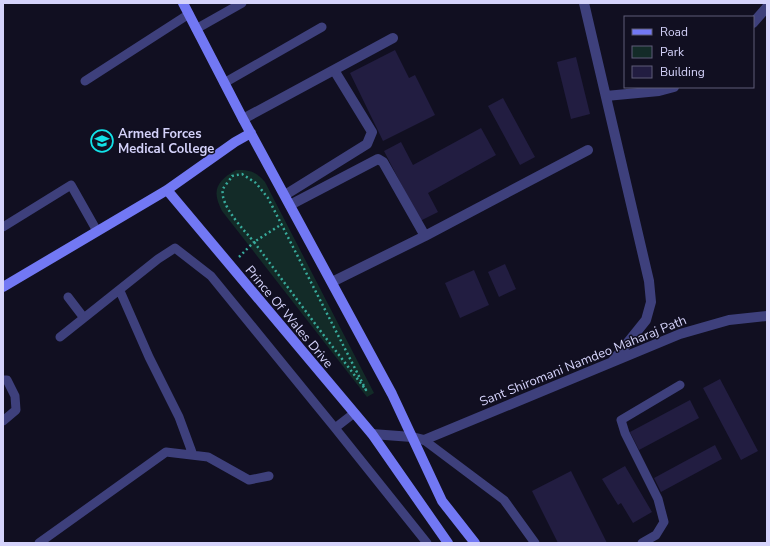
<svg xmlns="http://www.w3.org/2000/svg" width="770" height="546" viewBox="0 0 770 546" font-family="'Nunito Sans',sans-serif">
<rect width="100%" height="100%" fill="#110f21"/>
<path fill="#132b28" d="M236,170C250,170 255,171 265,182L374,393L367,397L222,211C211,190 217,181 236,170Z"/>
<path fill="#221d41" d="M395,50L409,78L415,75L435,115L383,141L350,73Z
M576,57L590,114L571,119L557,62Z
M503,98L535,157L520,165L488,106Z
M481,128L496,155L428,193L438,212L420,221L384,151L401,142L413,165Z
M505,264L516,289L499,297L488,272Z
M474,270L489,305L460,318L445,283Z
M720,379L758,451L741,460L703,388Z
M690,400L699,418L639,450L630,432Z
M715,445L722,459L661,492L654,478Z
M625,466L652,512L633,523L621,503L618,505L602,479Z
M571,471L607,543H558L532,491Z"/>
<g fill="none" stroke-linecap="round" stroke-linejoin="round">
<path stroke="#38ab9c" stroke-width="2.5" stroke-dasharray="2 3" stroke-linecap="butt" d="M239,257L254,242C245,231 219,205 223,189C225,185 230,180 232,176L242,174L256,183L268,198L366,390L322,333L254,242L282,224"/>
<path stroke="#3e407c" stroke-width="9" d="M196,29L242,3
M85,81L189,14
M224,83L322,27
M3,227L71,185L97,231
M120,291L149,357L179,417L193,455
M68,297L84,318
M60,337L158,259L175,248L211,276L335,428L353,414
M3,380H7L15,396L16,410L3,421
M335,428L427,543
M424,440L504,500L535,543
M39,543L166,452L208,457L249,480L269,476
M642,543L656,535L664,522L658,499L625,433L621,420L680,385"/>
<path stroke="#3e407c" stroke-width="10" d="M584,3L649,281L651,302L646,320L613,361
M753,23L767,7
M606,96L659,91L674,87
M243,119L393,38
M285,195L367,144L372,132L334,70
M290,205L378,159L383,162L425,236L332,282
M425,236L588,150
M372,434L412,437L424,440L680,334L729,320L767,316"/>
<path stroke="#7278f4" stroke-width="10" d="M183,3L243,119L392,394L442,501L475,543
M167,190L372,434L448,543
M3,287L167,190L235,142L251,133"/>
</g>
<defs>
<g id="university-ring" transform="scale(1.15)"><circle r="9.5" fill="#110f21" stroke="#12e2e8" stroke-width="1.5"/><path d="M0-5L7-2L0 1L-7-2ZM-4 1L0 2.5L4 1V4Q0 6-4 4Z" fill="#12e2e8"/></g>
</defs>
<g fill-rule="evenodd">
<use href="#university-ring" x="102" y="141"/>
</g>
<g text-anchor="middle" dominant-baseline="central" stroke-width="3" stroke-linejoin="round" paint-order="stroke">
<g font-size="13" font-weight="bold" fill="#d5d3fb" stroke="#110f21" text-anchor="start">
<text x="118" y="134">Armed Forces<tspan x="118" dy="15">Medical College</tspan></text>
</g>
<g font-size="13" fill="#d5d3fb" stroke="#110f21">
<text transform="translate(289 317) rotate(50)">Prince Of Wales Drive</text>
<text transform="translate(583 361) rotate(-22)">Sant Shiromani Namdeo Maharaj Path</text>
</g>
</g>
<rect width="770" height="546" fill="none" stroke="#d5d3fb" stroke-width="8"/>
<rect x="624" y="16" width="130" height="72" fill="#110f21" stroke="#5f5d78"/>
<rect x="632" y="29" width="20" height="6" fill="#7278f4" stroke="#5f5d78"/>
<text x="660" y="36" font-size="12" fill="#d5d3fb">Road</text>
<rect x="632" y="46" width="20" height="12" fill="#132b28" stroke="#5f5d78"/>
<text x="660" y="56" font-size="12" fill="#d5d3fb">Park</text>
<rect x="632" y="66" width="20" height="12" fill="#221d41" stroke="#5f5d78"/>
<text x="660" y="76" font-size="12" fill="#d5d3fb">Building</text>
</svg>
